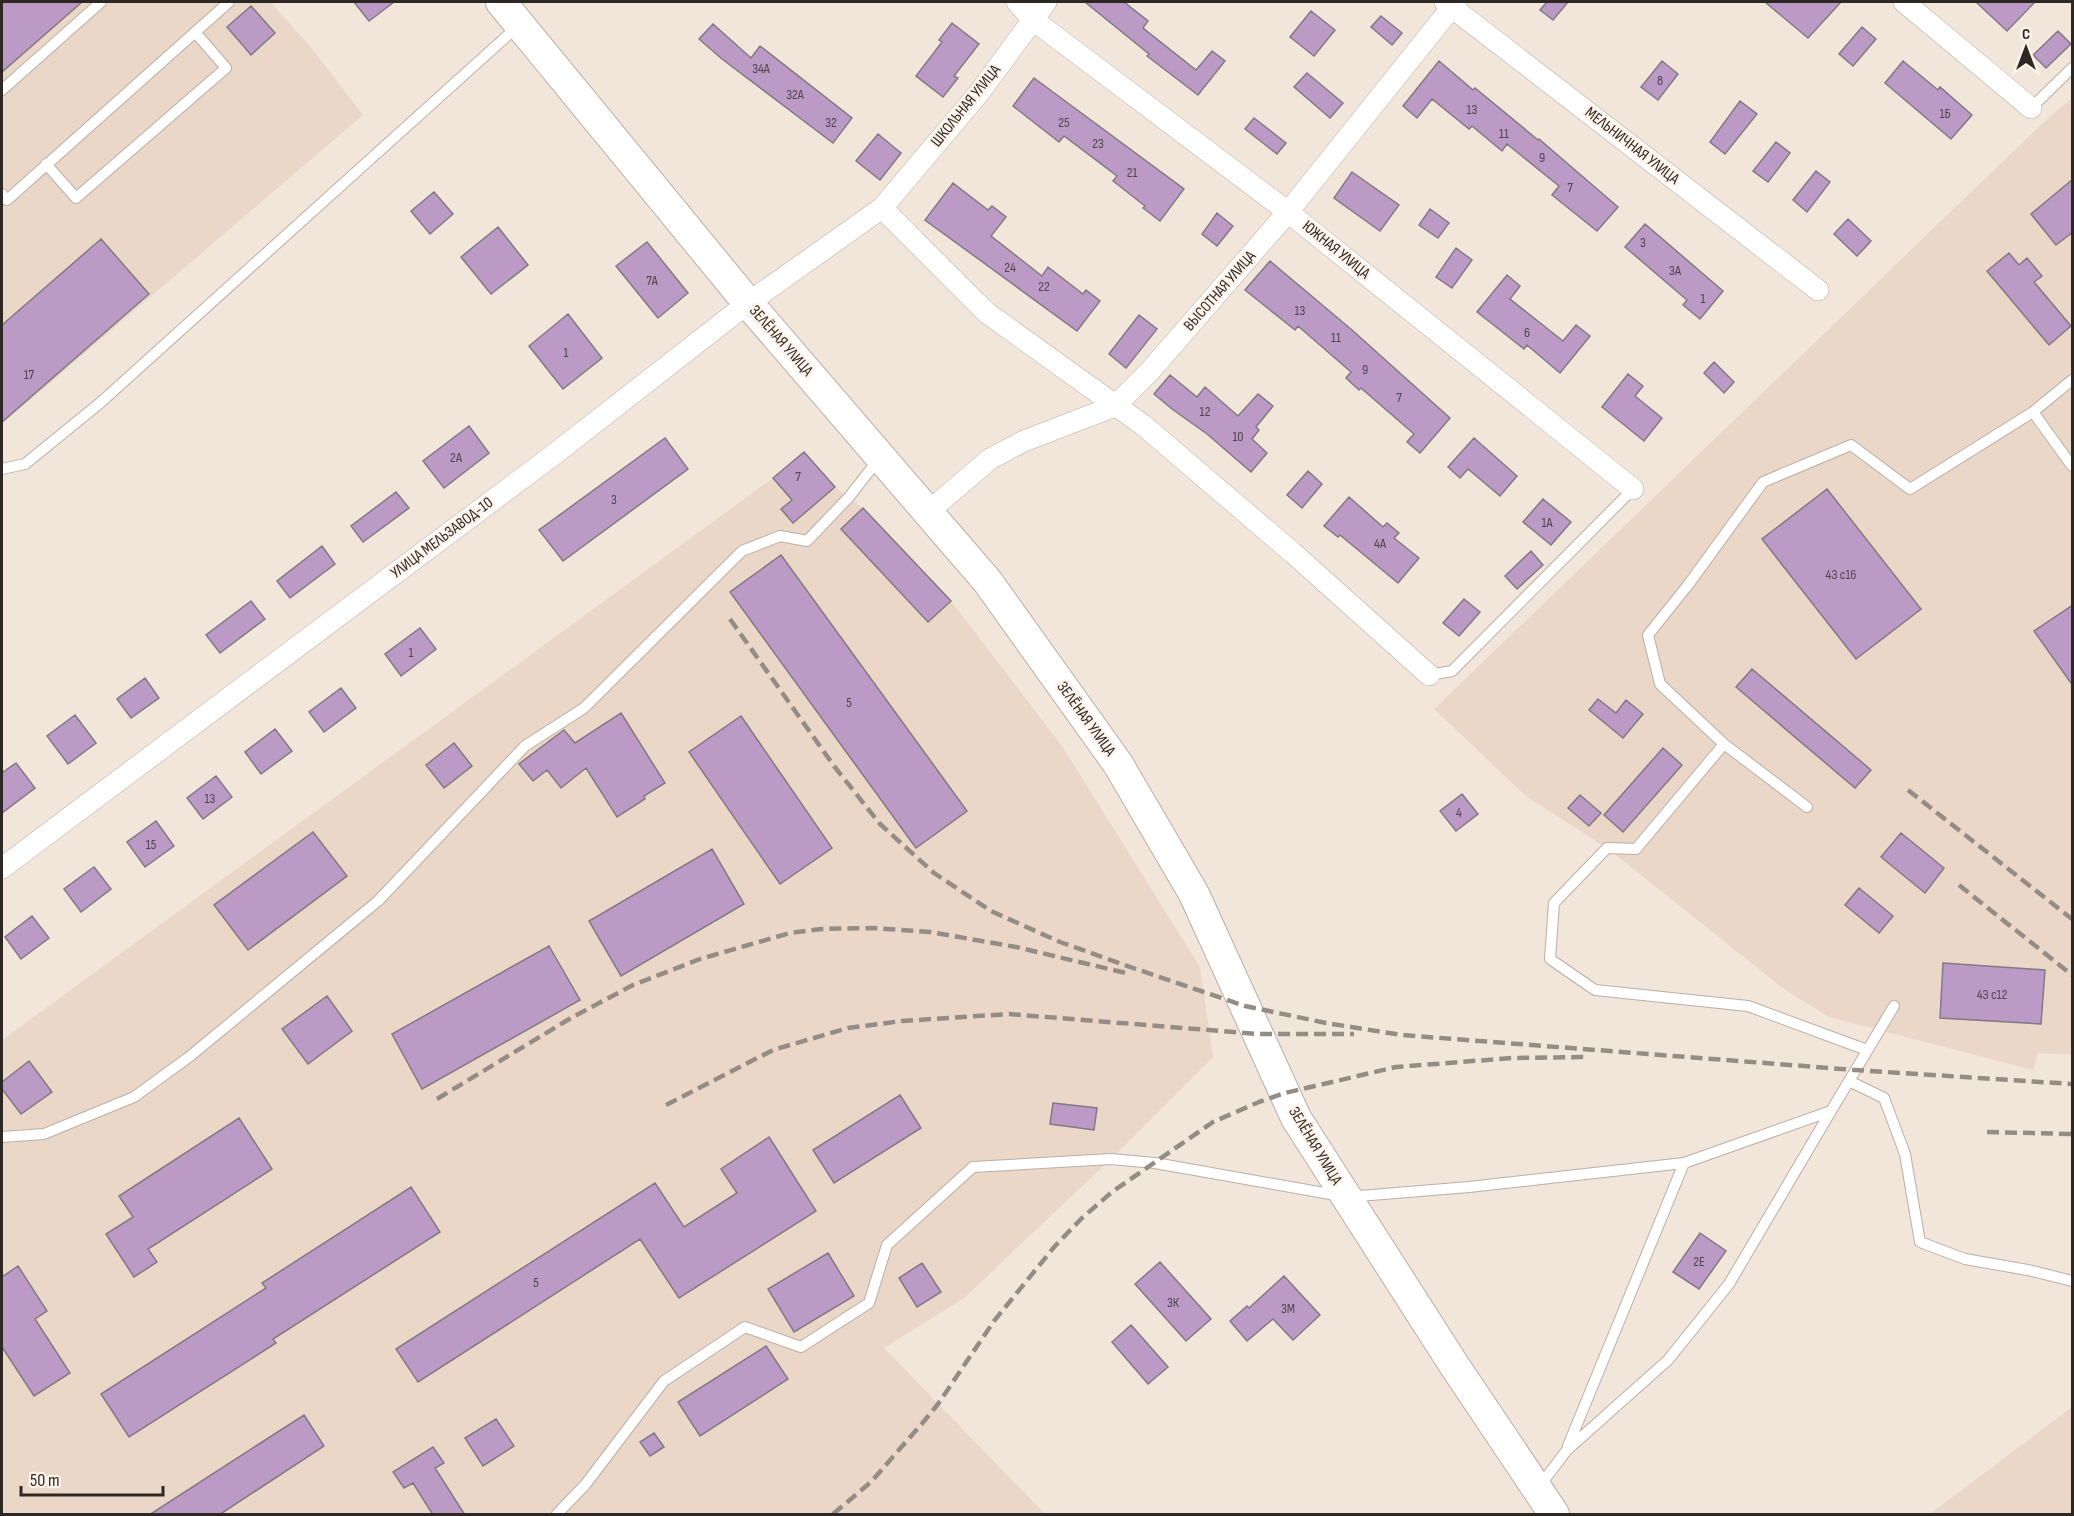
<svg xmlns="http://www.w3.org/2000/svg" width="2074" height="1516" viewBox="0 0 2074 1516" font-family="'Sofia Sans Condensed',sans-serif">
<rect width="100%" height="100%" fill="#f2e6db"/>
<path fill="#ead7c8" d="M2,2H270L309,45L363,115L2,424Z
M2072,98V1055L2038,1053L2033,1070L1829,1017L1784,989L1607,848L1527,797L1434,709L2046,120Z
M804,452L835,487L863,508L951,601L1062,746L1200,967L1213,1057L1111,1159L964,1298L884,1348L1045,1514H2V1040L773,478Z
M2072,1407V1514H1930Z"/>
<path fill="#bb9bc6" stroke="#817984" stroke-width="1.5" d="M2,2H82L2,72Z
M354,2H394L369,21Z
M1085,2H1124L1148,21L1143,28L1196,70L1212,51L1225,61L1198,95L1147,56L1149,54Z
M1547,2H1568L1553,20L1540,10Z
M1765,2H1841L1808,38Z
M1976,2H2035L2007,31Z
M251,6L275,33L251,55L227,27Z
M1311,11L1335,30L1314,56L1290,37Z
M1381,16L1402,33L1392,45L1371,27Z
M952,23L979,44L954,76L958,78L943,97L916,76L942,42L939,40Z
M713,24L751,58L760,46L852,118L833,143L722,59L699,39Z
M1862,27L1876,39L1853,66L1839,54Z
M2058,31L2071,44L2046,68L2033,55Z
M1439,61L1473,90L1475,88L1538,140L1539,139L1618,207L1597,231L1552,195L1559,186L1507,144L1502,151L1472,126L1469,129L1432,99L1417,118L1403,106Z
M1662,61L1678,74L1658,100L1641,87Z
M1903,61L1938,90L1940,87L1972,115L1951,139L1885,83Z
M1307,73L1343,103L1330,118L1294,87Z
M1034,78L1184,189L1160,221L1143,208L1145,206L1113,181L1117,176L1064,136L1059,142L1013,106Z
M1740,101L1757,114L1725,154L1710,142Z
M1254,118L1286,143L1277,154L1245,129Z
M878,134L901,153L880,180L856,161Z
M1776,142L1790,153L1768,182L1753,171Z
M1816,171L1830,182L1807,212L1793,200Z
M1352,172L1399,205L1380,231L1334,198Z
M2073,179V232L2056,245L2031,214Z
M953,183L988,210L992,206L1006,217L991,236L1042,276L1048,267L1083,294L1086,290L1100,301L1077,331L925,220Z
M434,192L453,214L430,234L411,211Z
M1430,209L1449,223L1438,238L1419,225Z
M1217,213L1233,226L1217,246L1202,234Z
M1848,219L1871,241L1857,256L1834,234Z
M1645,224L1723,291L1700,319L1683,305L1687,300L1625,247Z
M498,227L528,265L491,294L461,257Z
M101,239L149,294L2,422V325Z
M647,242L688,293L658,318L616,266Z
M1456,248L1472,260L1452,288L1436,277Z
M2009,253L2019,265L2027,258L2042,276L2034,282L2071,326L2049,345L1987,271Z
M1270,261L1352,330L1450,418L1420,453L1407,442L1414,434L1361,388L1359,390L1346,378L1351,372L1298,326L1295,330L1245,290Z
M1507,275L1520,286L1510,299L1563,341L1576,325L1590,336L1560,373L1527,345L1524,349L1477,312Z
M568,314L602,358L563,389L529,346Z
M1139,315L1157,329L1126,368L1109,354Z
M1714,362L1734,382L1724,393L1704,373Z
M1628,374L1643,386L1635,396L1662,418L1644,441L1602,407Z
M1170,375L1197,397L1205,387L1238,416L1258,394L1273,406L1256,427L1259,430L1252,439L1267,453L1251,472L1207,434L1172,409L1154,394Z
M469,426L489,453L444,488L423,461Z
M665,438L688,469L563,561L539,530Z
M1474,438L1517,476L1500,496L1468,469L1460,478L1448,467Z
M804,452L835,487L793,523L781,509L792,500L773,478Z
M1308,471L1322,484L1302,508L1287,495Z
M1827,489L1921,609L1856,659L1762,539Z
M396,492L409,508L363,542L351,526Z
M1349,497L1383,527L1387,523L1399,533L1394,538L1419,558L1398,583L1340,535L1338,537L1324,526Z
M1543,499L1571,522L1551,545L1523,522Z
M863,508L951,601L928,622L841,529Z
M322,546L335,564L290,598L277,581Z
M1531,551L1543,565L1517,589L1505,576Z
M781,555L967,811L916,848L730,592Z
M1464,599L1480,612L1459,636L1443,623Z
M251,601L265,619L220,653L206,635Z
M2073,605V686L2034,631Z
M420,628L436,649L401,676L385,654Z
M1752,669L1871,770L1855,788L1736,687Z
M145,678L159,698L131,718L117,699Z
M341,688L356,708L324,732L309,712Z
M1598,699L1616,713L1626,700L1643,714L1623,738L1589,710Z
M621,713L665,783L644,796L645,799L617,817L586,768L561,788L547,770L533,781L519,764L564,730L575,743Z
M75,715L96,743L68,764L47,736Z
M741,716L832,848L780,884L689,752Z
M275,729L292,751L261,774L245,752Z
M454,743L472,766L444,788L426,765Z
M1663,748L1682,765L1623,832L1604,815Z
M16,763L35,788L2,813V773Z
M216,776L232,797L203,819L187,798Z
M1462,794L1478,814L1456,831L1440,811Z
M1580,795L1601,813L1589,826L1568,808Z
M156,821L174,846L145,867L127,842Z
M313,832L347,876L248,950L214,905Z
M1901,833L1944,868L1925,893L1881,857Z
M712,849L744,904L621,976L589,921Z
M94,867L111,889L81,912L64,889Z
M1859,888L1893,916L1879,933L1845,905Z
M32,916L49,938L21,959L5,937Z
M549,946L580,1000L422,1089L392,1034Z
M1943,963L2045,970L2041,1024L1940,1018Z
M327,996L352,1031L308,1064L282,1029Z
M29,1061L52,1092L21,1114L2,1089V1082Z
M900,1095L921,1128L834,1183L813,1150Z
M1053,1103L1097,1108L1094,1130L1050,1124Z
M239,1118L272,1169L148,1249L157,1262L134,1277L106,1234L133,1217L119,1196Z
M769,1137L816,1211L679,1298L640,1239L418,1382L396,1349L655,1183L684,1227L737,1193L721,1169Z
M411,1187L440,1232L273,1339L276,1343L129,1437L101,1394L266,1288L262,1283Z
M1700,1233L1726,1251L1699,1289L1673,1272Z
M828,1253L854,1296L794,1332L768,1289Z
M1160,1262L1211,1319L1186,1341L1135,1284Z
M922,1263L941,1292L917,1307L899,1278Z
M18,1266L47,1311L35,1319L70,1373L34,1396L2,1347V1277Z
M1284,1276L1320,1315L1293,1340L1273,1319L1247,1341L1230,1321L1247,1306L1249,1308Z
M1131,1325L1168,1367L1148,1384L1112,1342Z
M766,1346L788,1379L700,1436L678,1402Z
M304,1415L324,1446L219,1515H149Z
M496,1419L514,1446L483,1466L465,1438Z
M654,1433L664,1447L650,1456L640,1442Z
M433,1447L444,1463L435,1468L465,1515H433L413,1483L404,1488L393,1472Z"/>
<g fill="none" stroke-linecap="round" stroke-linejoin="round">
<g stroke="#baafa5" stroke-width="12">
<path id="lane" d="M2,90L101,2
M2031,108L2072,68
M46,164L76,198L226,68L195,32
M2,194L7,200L229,2
M2033,412L2072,466
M2,469L25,464L100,403L518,26
M1429,675L1452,671L1633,489
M1724,744L1636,849L1607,848L1554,903L1550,959L1595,990L1748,1006L1867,1050
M1807,807L1724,744L1660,684L1648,635L1688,585L1763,482L1851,445L1910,489L2033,412L2072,380
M1849,1081L1884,1098L1905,1154L1920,1242L1965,1259L2033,1271L2072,1281
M2,1137L44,1134L134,1097L189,1057L378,901L525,746L584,708L742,551L780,536L807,541L849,497L878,460
M1568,1446L1684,1163
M1539,1487L1567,1450L1668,1360L1729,1284L1831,1111
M557,1514L585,1485L664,1381L745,1327L801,1347L869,1303L887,1245L973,1167L1111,1159L1155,1163L1347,1197L1469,1187L1684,1163L1831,1111L1894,1006"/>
</g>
<g stroke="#baafa5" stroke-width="22">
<path id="street" d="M1017,2L1032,19L1288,212L1633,489
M1445,2L1818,290
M1904,2L2031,108
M882,208L987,313L1143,425L1293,553L1429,675
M928,512L990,459L1024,441L1115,406L1150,371L1288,212L1456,2
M2,868L552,456L748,303L882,208L979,93L1046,2"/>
</g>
<g stroke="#baafa5" stroke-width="32">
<path id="secondary" d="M501,2L748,303L988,582L1118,764L1194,894L1296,1118L1454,1365L1554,1514"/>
</g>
<use href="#lane" stroke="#fff" stroke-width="10"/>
<use href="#street" stroke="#fff" stroke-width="21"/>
<use href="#secondary" stroke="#fff" stroke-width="30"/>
<path stroke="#958d85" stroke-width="4.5" stroke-dasharray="12 6" stroke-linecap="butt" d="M730,619L834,766L880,824L934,873L991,911L1060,942L1136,969L1245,1006L1326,1023L1402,1035L1855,1070L2072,1084
M1908,790L2072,919
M1959,885L2072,975
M437,1099L571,1018L633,985L700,959L790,933L821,929L873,928L930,932L1016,947L1126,973
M666,1105L773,1050L848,1028L902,1021L1009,1014L1258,1034H1354
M1987,1132L2072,1134
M833,1514L871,1482L925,1420L938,1404L994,1321L1055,1246L1082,1218L1112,1192L1213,1122L1259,1102L1285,1093L1396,1067L1512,1058L1589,1057"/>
</g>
<g text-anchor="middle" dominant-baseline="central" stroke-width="5" stroke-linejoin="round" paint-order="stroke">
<g font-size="14" fill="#50454c">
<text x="761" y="68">34А</text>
<text x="1660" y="80">8</text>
<text x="795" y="94">32А</text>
<text x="1472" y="109">13</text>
<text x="1945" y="113">1Б</text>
<text x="831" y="122">32</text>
<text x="1064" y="122">25</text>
<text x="1504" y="133">11</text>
<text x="1098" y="143">23</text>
<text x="1542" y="157">9</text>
<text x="1132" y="172">21</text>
<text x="1570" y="187">7</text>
<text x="1643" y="242">3</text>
<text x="1010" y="267">24</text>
<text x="1675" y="270">3А</text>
<text x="652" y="280">7А</text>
<text x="1044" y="286">22</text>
<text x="1703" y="298">1</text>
<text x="1300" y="310">13</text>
<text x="1527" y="332">6</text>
<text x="1336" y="337">11</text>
<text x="566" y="352">1</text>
<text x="1365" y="369">9</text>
<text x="29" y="374">17</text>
<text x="1399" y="397">7</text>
<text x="1205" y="411">12</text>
<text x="1238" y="436">10</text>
<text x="456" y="457">2А</text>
<text x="798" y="476">7</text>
<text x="614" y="499">3</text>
<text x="1547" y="522">1А</text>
<text x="1380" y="543">4А</text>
<text x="1841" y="574">4З с16</text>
<text x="411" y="652">1</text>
<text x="849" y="702">5</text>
<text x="210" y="798">13</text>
<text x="1459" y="812">4</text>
<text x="151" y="844">15</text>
<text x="1992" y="994">4З с12</text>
<text x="1699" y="1261">2Е</text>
<text x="536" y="1282">5</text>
<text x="1173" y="1302">3К</text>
<text x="1288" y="1308">3М</text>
</g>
<g font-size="16" fill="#2d2824" stroke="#fef3eb">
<text transform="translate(966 106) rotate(-51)">ШКОЛЬНАЯ УЛИЦА</text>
<text transform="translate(1632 146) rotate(38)">МЕЛЬНИЧНАЯ УЛИЦА</text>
<text transform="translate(1336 250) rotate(39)">ЮЖНАЯ УЛИЦА</text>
<text transform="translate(1220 291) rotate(-49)">ВЫСОТНАЯ УЛИЦА</text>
<text transform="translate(781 341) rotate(49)">ЗЕЛЁНАЯ УЛИЦА</text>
<text transform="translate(442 538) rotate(-37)">УЛИЦА МЕЛЬЗАВОД-10</text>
<text transform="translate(1086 719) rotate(54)">ЗЕЛЁНАЯ УЛИЦА</text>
<text transform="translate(1315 1146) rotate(59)">ЗЕЛЁНАЯ УЛИЦА</text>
</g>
</g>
<rect width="2074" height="1516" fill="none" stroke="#2d2824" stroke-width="6"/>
<g transform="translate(2026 48)" stroke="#fef3eb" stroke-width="4.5" paint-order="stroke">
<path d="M0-4.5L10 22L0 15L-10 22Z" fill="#2d2824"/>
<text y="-9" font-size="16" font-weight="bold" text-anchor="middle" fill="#2d2824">С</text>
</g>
<path d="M21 1486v9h142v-9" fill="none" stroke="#2d2824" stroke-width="3"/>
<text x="30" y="1486" font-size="18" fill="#2d2824" stroke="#fef3eb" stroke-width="4.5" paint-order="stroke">50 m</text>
</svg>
